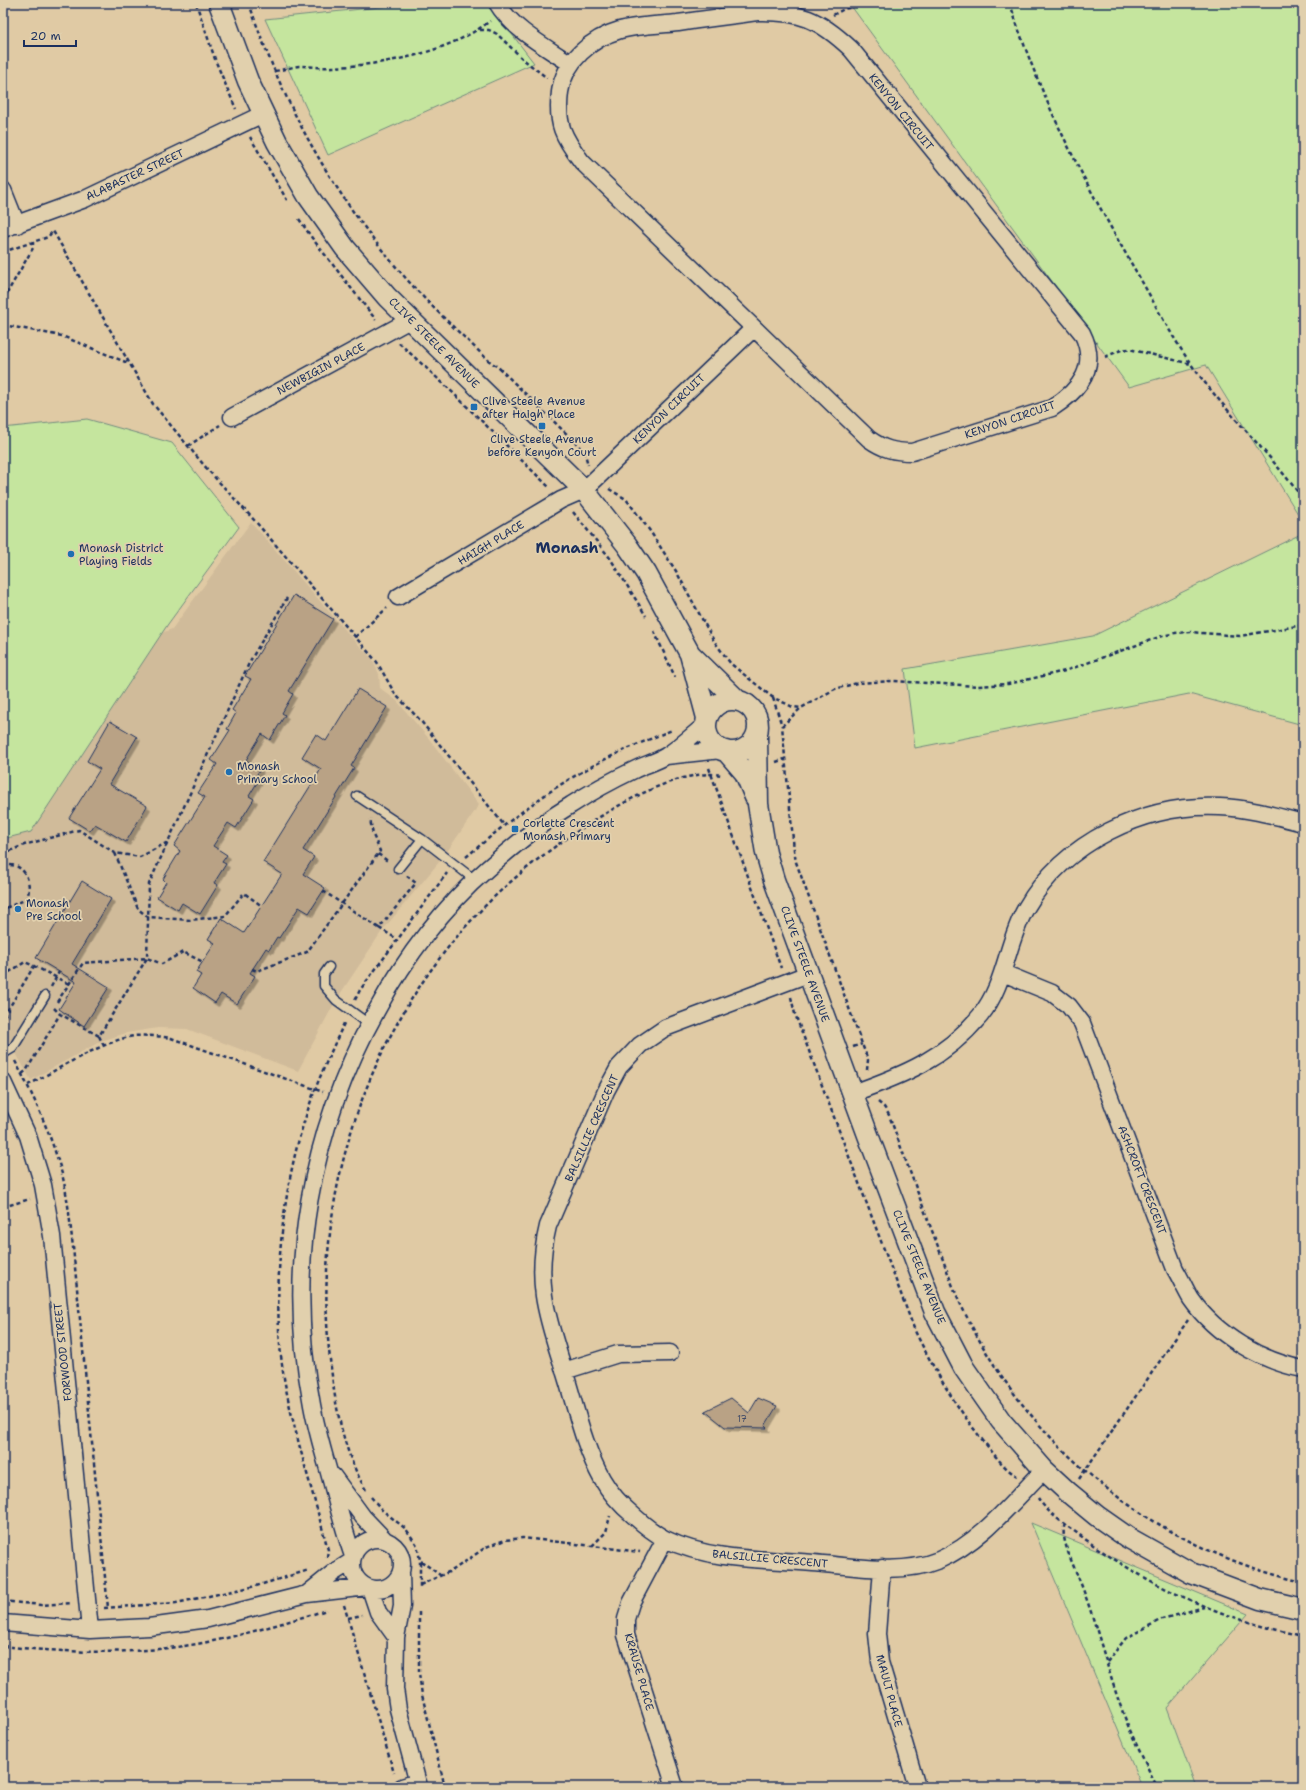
<svg xmlns="http://www.w3.org/2000/svg" width="1306" height="1790" viewBox="0 0 1306 1790" font-family="'Shantell Sans',sans-serif">
<defs>
<filter id="shadow"><feDropShadow dx="3.5" dy="3.5" stdDeviation="0" flood-color="#0004"/></filter>
</defs>
<rect width="100%" height="100%" fill="#e0caa4"/>
<filter id="ink" filterUnits="userSpaceOnUse"><feTurbulence type="fractalNoise" baseFrequency=".025" numOctaves="2"/><feDisplacementMap in="SourceGraphic" scale="8" xChannelSelector="R" yChannelSelector="G"/><feConvolveMatrix kernelMatrix="1 2 1 2 8 2 1 2 1" color-interpolation-filters="sRGB"/></filter>
<g filter="url(#ink)">
<path fill="#d0bb9a" d="M251,522L353,639L373,660L379,674L380,688L397,701L430,740L479,805L444,856L382,931L336,1000L298,1071L187,1029L158,1028L126,1033L101,1041L31,1080L3,1030V679L111,653L172,629Z"/>
<path fill="#c5e59e" stroke="#708a7e" d="M419,3H488L534,63L328,155L265,19Z
M849,3H1303V522L1206,365L1129,387Z
M87,419L172,443L239,527L168,624L31,832L3,839V428Z
M1303,533V725L1189,694L915,748L905,669L1093,636Z
M1031,1523L1248,1614L1167,1708L1196,1787H1142Z"/>
<path fill="#b9a285" stroke="#1b2f5e" filter="url(#shadow)" d="M294,595L333,619L289,691L293,694L282,713L285,715L270,740L262,734L246,760L260,769L256,776L260,778L249,796L254,799L236,828L228,823L213,846L227,855L222,862L226,864L214,883L218,885L200,914L182,903L178,910L157,897L166,882L163,879L180,851L174,846L205,797L198,793L217,764L211,760L230,730L227,729L236,713L232,710L251,679L245,676Z
M358,689L387,707L351,766L354,768L303,850L314,857L303,874L325,888L309,913L299,907L279,938L277,937L269,950L266,948L250,973L255,976L237,1004L221,994L215,1003L193,988L201,975L196,972L215,943L208,939L221,918L244,933L282,874L263,862L321,769L302,757L316,734L326,741Z
M110,721L137,737L109,784L147,806L126,842L95,824L90,831L69,818L100,769L87,761Z
M82,881L111,899L72,964L109,987L84,1026L59,1009L76,982L36,958Z
M731,1398L749,1413L758,1398L777,1406L765,1426L767,1428L725,1427L705,1411Z"/>
<g fill="none" stroke-linecap="round" stroke-linejoin="round">
<g stroke="#1b2f5e" stroke-width="11">
<path id="service" d="M357,796L422,839
M398,869L422,839L475,880
M329,967L324,974V986L336,1000L369,1024
M3,1054L13,1048L45,996"/>
</g>
<g stroke="#1b2f5e" stroke-width="19">
<path id="minor" d="M497,3C513,30 546,47 571,64
M757,12C800,11 819,19 851,49L1082,333C1099,367 1080,390 1052,408L912,452C894,452 883,449 869,439L582,162C563,137 556,124 560,92C564,61 592,38 620,30C638,25 659,25 678,23C704,19 730,16 757,12Z
M3,190L17,225
M3,229L85,199L263,114
M232,417L410,320
M398,597L561,500L584,490L754,328
M666,756L721,750
M1003,973L1052,993L1069,1006L1082,1023L1175,1269C1181,1279 1185,1289 1191,1299C1216,1335 1261,1361 1303,1369
M808,974L665,1028L640,1045L619,1067L606,1091L548,1226C533,1287 550,1324 567,1380C577,1413 585,1449 602,1479C610,1493 622,1506 634,1516C644,1525 654,1533 665,1539C710,1561 764,1559 813,1563C853,1566 900,1576 939,1560C981,1542 1012,1502 1044,1470
M3,1082L28,1136L43,1185L52,1236L90,1630
M853,1093C904,1075 944,1059 980,1016C1006,984 1006,943 1026,908C1064,842 1145,803 1220,807C1248,808 1276,816 1303,823
M564,1371L618,1354L670,1353
M333,1476L363,1517L384,1539
M352 1564a25 25 0 1 1 50 0a25 25 0 1 1-50 0Z
M665,1539L631,1603L626,1619V1635L675,1787
M353,1556C343,1528 336,1498 328,1469C322,1448 316,1427 312,1405C285,1267 310,1130 378,1008C405,958 444,906 487,869C513,846 541,823 571,805C591,792 613,780 634,770C644,765 656,762 666,756C680,747 693,735 706,724
M882,1568L877,1634L880,1662L917,1787
M401,1573L402,1606L396,1637L395,1689L398,1709L419,1787
M370,1588L378,1612L396,1637
M307,1594L333,1573L352,1561
M3,1623L90,1630L149,1627L208,1619L307,1594L367,1587
M402,1787L418,1782"/>
</g>
<g stroke="#1b2f5e" stroke-width="23">
<path id="tertiary" d="M219,3L248,81L277,142L308,196L345,248L387,297L584,490L627,545L646,573L690,654L707,718
M690,654L736,699
M706 726a26 26 0 1 1 52 0a26 26 0 1 1-52 0Z
M757,735L758,804L766,853L774,880L868,1135L935,1312L964,1368L1001,1421L1044,1470L1069,1493L1097,1516L1127,1537L1191,1573L1260,1599L1303,1609
M726,751L745,773L755,797"/>
</g>
<path stroke="#1b2f5e" stroke-width="2.5" stroke-dasharray="4 3" stroke-linecap="butt" d="M196,3L216,62L236,109
M249,3C282,103 333,195 403,275C429,305 459,332 488,360L499,368L578,445L585,454L588,465
M1010,3C1039,97 1085,183 1134,268C1153,300 1170,334 1191,364C1225,412 1269,452 1303,499
M833,15L844,9L868,3
M480,30H489L497,34L524,60L547,78
M275,71C283,70 291,67 299,66C310,66 322,68 333,67C385,65 448,53 490,21
M250,137L287,200
M299,219L312,238L376,320
M3,252L48,237L53,231L153,404L208,470L255,521L377,662L395,694L420,720L504,825
M3,300L33,248V242
M3,325L62,336L128,363
M399,343L447,387L550,488
M1105,357L1121,350L1129,349L1191,364
M188,446L220,425
M609,489L626,499L650,531L676,571L714,641L731,664L772,697L793,707L801,708
M573,512L610,558L646,616
M654,631L675,677
M355,637L387,608
M773,698L782,726
M776,762L785,759
M709,768L781,968
M115,853L138,909L148,917L190,920L225,916L244,893L262,906
M3,854L24,845L79,830L115,853L140,857L168,842L250,661L287,598
M378,854L389,862
M466,857C502,827 539,796 580,773C609,756 640,743 672,730
M3,864C7,865 12,865 16,866C29,872 31,887 27,899L3,909
M323,891L379,928L416,883L407,876
M379,928L397,939
M34,966L69,984
M252,969L257,971L307,952L380,851L373,835L370,819
M3,976L25,962L34,966L3,1018
M51,987L59,972
M791,997L795,1014L915,1331C935,1372 959,1412 989,1448C997,1458 1005,1469 1017,1476
M355,1000L360,990L447,873
M57,1002L83,963L147,958L162,964L183,952L203,962
M54,1008L60,1014
M99,1036L104,1046
M853,1047L862,1044
M15,1061C34,1097 51,1134 62,1174C68,1197 70,1223 73,1247L108,1608
M867,1070L868,1060L862,1044L796,862L794,850L782,726L801,708L835,689L857,683L893,681L978,686L1008,684L1065,671L1159,637L1175,633L1190,632L1240,636L1303,625
M22,1074L26,1071L60,1014L99,1036L147,958L149,884L168,842
M28,1085C57,1070 103,1041 134,1036C146,1035 159,1036 171,1038L323,1092
M878,1102L884,1107L889,1115C904,1156 919,1196 934,1236C945,1264 954,1293 968,1319C1035,1452 1158,1549 1303,1582
M3,1207L30,1199
M1079,1479L1188,1320
M366,1490C341,1449 334,1397 329,1350C313,1187 371,1020 487,904C517,874 551,848 587,825C621,803 681,768 722,775
M371,1497L382,1510L406,1529L417,1545L420,1560V1589
M1038,1498C1048,1514 1066,1525 1081,1536C1147,1586 1222,1619 1303,1636
M1065,1524C1059,1537 1074,1566 1079,1579C1098,1626 1108,1676 1127,1723C1136,1745 1147,1766 1157,1787
M592,1546L606,1532L610,1516
M327,1557L328,1550C314,1496 297,1443 286,1389C270,1309 280,1193 306,1116C316,1083 331,1052 345,1021
M421,1561L440,1575
M420,1585L453,1570L486,1547L505,1540L523,1538L568,1543L640,1552
M3,1601L41,1605L72,1603
M344,1605L394,1773
M104,1608L176,1603L256,1586L309,1570
M419,1612V1673L422,1695L445,1787
M348,1618L362,1615
M3,1646C72,1654 144,1655 213,1641C251,1633 289,1621 327,1610
M1107,1662L1126,1638L1162,1619L1204,1607"/>
<use href="#service" stroke="#e1d0ad" stroke-width="8"/>
<use href="#minor" stroke="#e1d0ad" stroke-width="16"/>
<use href="#tertiary" stroke="#e1d0ad" stroke-width="20"/>
</g>
</g>
<g fill="#1f6fb2" stroke="#e1d0ad" stroke-width="1.5">
<rect x="470" y="403" width="8" height="8" rx="2"/>
<rect x="538" y="422" width="8" height="8" rx="2"/>
<circle cx="71" cy="554" r="4"/>
<circle cx="229" cy="772" r="4"/>
<rect x="511" y="825" width="8" height="8" rx="2"/>
<circle cx="18" cy="909" r="4"/>
</g>
<g text-anchor="middle" dominant-baseline="central" stroke-width="3.5" stroke-linejoin="round" paint-order="stroke">
<g font-size="9" fill="#424c68">
<text x="742" y="1419">17</text>
</g>
<g font-size="11" fill="#1b2f5e" stroke="#e1d0ad">
<text transform="translate(901 112) rotate(51)">KENYON CIRCUIT</text>
<text transform="translate(135 175) rotate(-25)">ALABASTER STREET</text>
<text transform="translate(434 343) rotate(45)">CLIVE STEELE AVENUE</text>
<text transform="translate(321 369) rotate(-28)">NEWBIGIN PLACE</text>
<text transform="translate(669 409) rotate(-44)">KENYON CIRCUIT</text>
<text transform="translate(1010 420) rotate(-19)">KENYON CIRCUIT</text>
<text transform="translate(491 543) rotate(-31)">HAIGH PLACE</text>
<text transform="translate(805 964) rotate(70)">CLIVE STEELE AVENUE</text>
<text transform="translate(592 1128) rotate(-66)">BALSILLIE CRESCENT</text>
<text transform="translate(1142 1180) rotate(69)">ASHCROFT CRESCENT</text>
<text transform="translate(919 1267) rotate(68)">CLIVE STEELE AVENUE</text>
<text transform="translate(63 1352) rotate(-96)">FORWOOD STREET</text>
<text transform="translate(770 1559) rotate(5)">BALSILLIE CRESCENT</text>
<text transform="translate(639 1672) rotate(74)">KRAUSE PLACE</text>
<text transform="translate(889 1691) rotate(75)">MAULT PLACE</text>
</g>
<g font-size="11" fill="#1b2f5e" stroke="#e1d0ad" text-anchor="start">
<text x="482" y="401">Clive Steele Avenue<tspan x="482" dy="13">after Haigh Place</tspan></text>
<text x="542" y="439" text-anchor="middle">Clive Steele Avenue<tspan x="542" dy="13">before Kenyon Court</tspan></text>
<text x="79" y="548">Monash District<tspan x="79" dy="13">Playing Fields</tspan></text>
<text x="237" y="766">Monash<tspan x="237" dy="13">Primary School</tspan></text>
<text x="523" y="823">Corlette Crescent<tspan x="523" dy="13">Monash Primary</tspan></text>
<text x="26" y="903">Monash<tspan x="26" dy="13">Pre School</tspan></text>
</g>
<g font-size="15" font-weight="bold" fill="#1b2f5e" stroke="#e1d0ad">
<text x="567" y="548">Monash</text>
</g>
</g>
<rect width="1306" height="1790" fill="none" stroke="#e1d0ad" stroke-width="16"/>
<rect x="8" y="8" width="1290" height="1774" fill="none" stroke="#1b2f5e" stroke-width="1.5" filter="url(#ink)"/>
<path d="M24 40v6h52v-6" fill="none" stroke="#1b2f5e" stroke-width="2"/>
<text x="30" y="40" font-size="12" fill="#1b2f5e" stroke="#e1d0ad" stroke-width="3" paint-order="stroke">20 m</text>
</svg>
